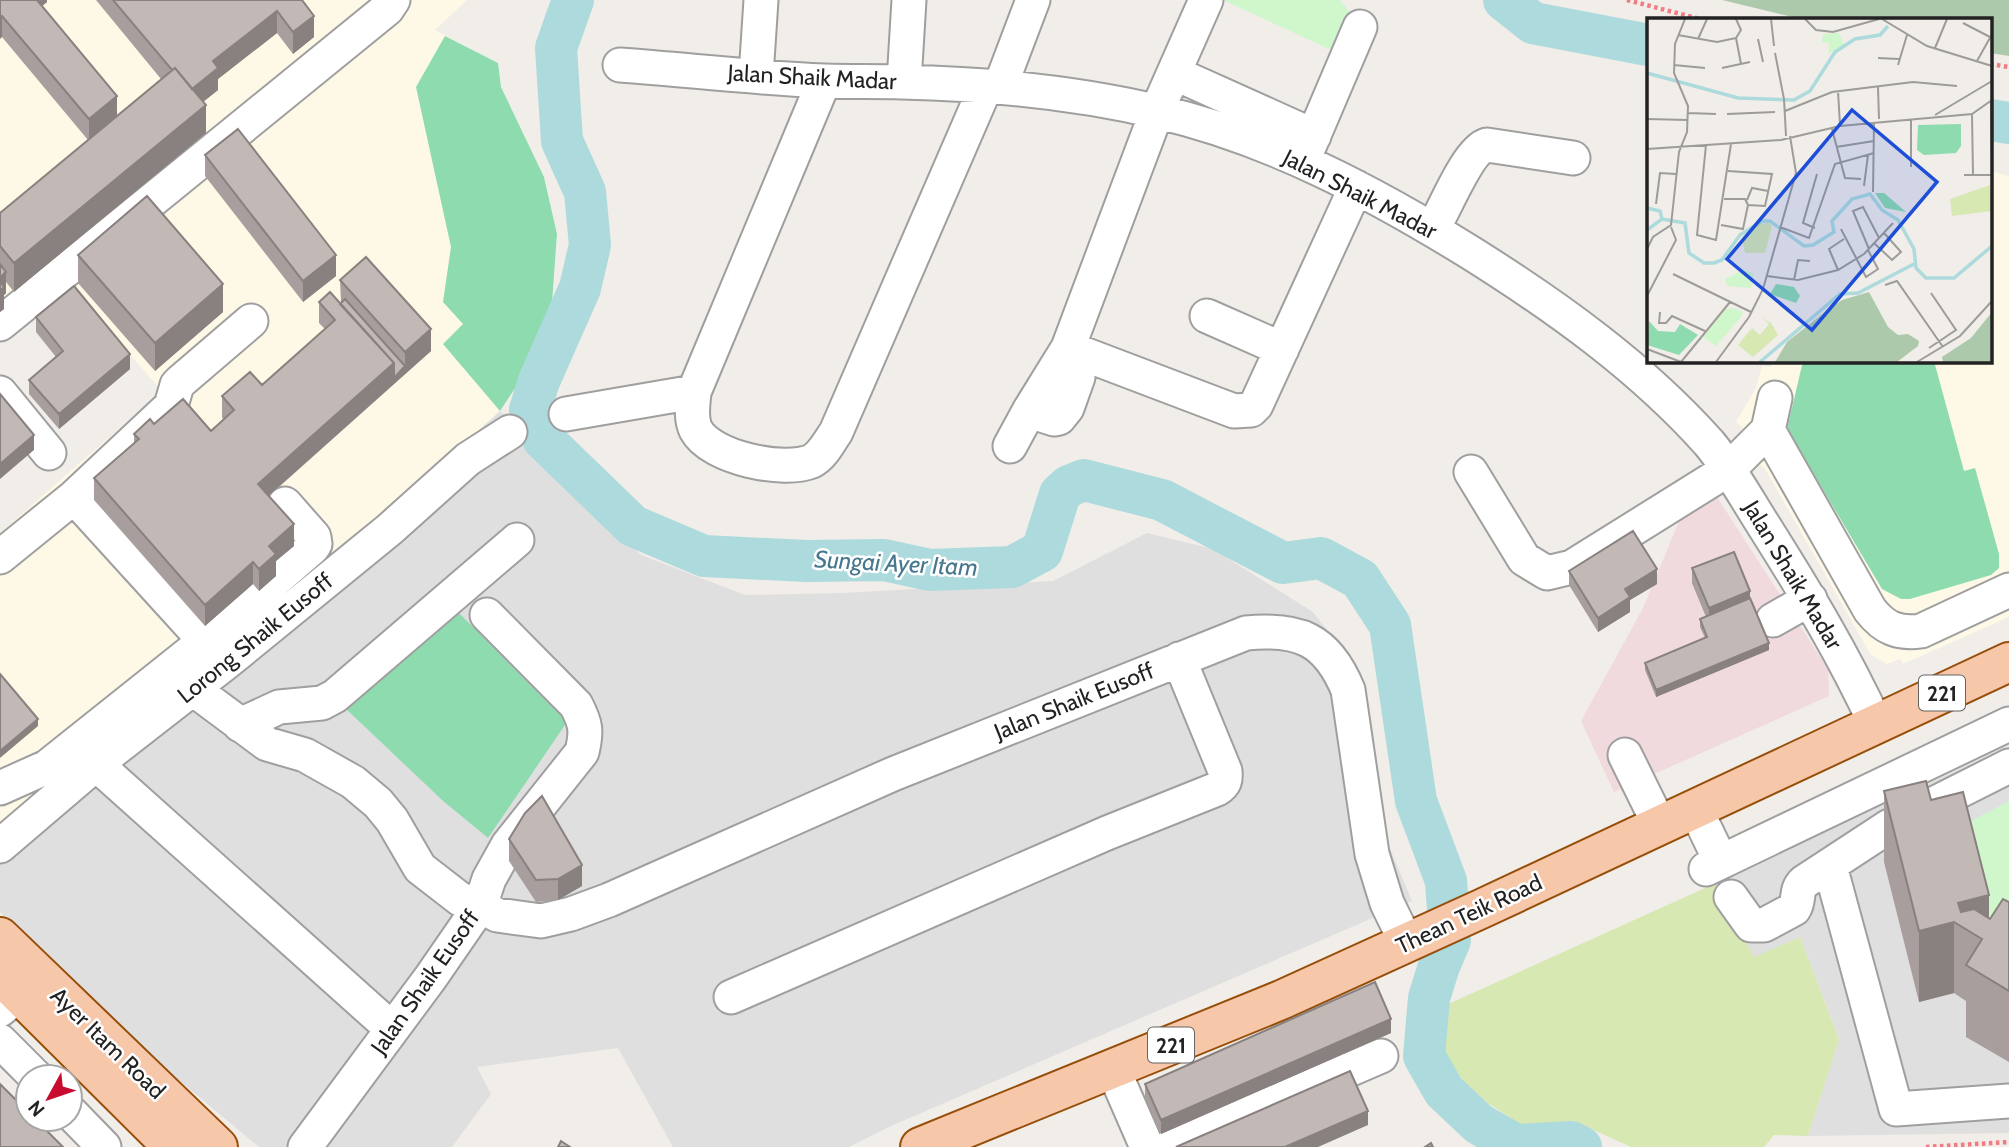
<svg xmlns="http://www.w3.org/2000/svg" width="2009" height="1147" viewBox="0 0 2009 1147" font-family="Cabin,sans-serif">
<rect width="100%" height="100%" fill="#f1ede9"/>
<path fill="#e0dfdf" d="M500,411L641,555L745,595L843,593L1053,581L1147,533L1213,549L1313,612L1342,650L1380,825L1412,901L891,1126L849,1147H673L618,1048L477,1067L491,1094L452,1147H259L138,1046L0,912V827L338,556Z
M2009,746V1133L1808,1136L1839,1038L1800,937L1754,958L1714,884Z"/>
<path fill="#f1dade" d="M1704,496L1717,497L1828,669L1829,696L1614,792L1581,721L1643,608L1682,514Z"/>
<path fill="#fef9e6" d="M0,0H467L435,30L498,63L501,87L544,177L557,234L552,303L542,334L529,367L500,411L338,556L0,827V533L162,391L64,280L0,332Z
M1990,171L2009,176V617L1903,664L1900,659L1887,664L1871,655L1765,469L1734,442L1743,428L1736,422L1756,388L1762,366L1771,367L1773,361L1990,360Z"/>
<path fill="#d7e8b3" d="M1714,884L1754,957L1800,937L1839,1039L1808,1136L1774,1135L1764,1147H1631L1574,1121L1525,1127L1486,1102L1465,1083L1441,1050L1446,1005Z"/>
<path fill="#adc9ac" d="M1722,0H2009V56L1990,53V19H1801Z"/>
<path fill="#cff7cb" d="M1223,0H1340L1354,18L1340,54Z
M2009,801V957L1943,836Z"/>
<path fill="#8ddbaf" d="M445,36L498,63L501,87L544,177L557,234L552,303L542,334L529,367L500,411L443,344L463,324L443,302L451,247L416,87Z
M1803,361H1934L1964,471L1975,468L1999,554V568L1991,575L1910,599H1901L1882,589L1787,429Z
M457,611L567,722L488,838L442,800L344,707Z"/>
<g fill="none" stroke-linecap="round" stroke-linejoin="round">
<path stroke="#addadc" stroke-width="42" d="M573,0L556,48L562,141L585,192L590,245L580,288L539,381L530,410L543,439L633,526L704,556L807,561L884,560L930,570L1012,567L1042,551L1060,494L1069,486L1084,480L1162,500L1283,563L1321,558L1360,579L1390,625L1416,801L1446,881L1450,940L1439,966L1429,998L1424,1056L1444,1091L1479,1124L1516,1145L1571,1142L1581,1147
M1504,0L1533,23L1648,45
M1990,120L2009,123"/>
<g stroke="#9f9f9f" stroke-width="37">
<path id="minor" d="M620,65C688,70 757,78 825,81C851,82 876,81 902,82C988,84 1075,92 1159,112C1271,138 1374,193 1471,253C1557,307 1641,367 1709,443C1730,468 1746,498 1764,526C1805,591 1844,655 1876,725
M1174,73L1314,136
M756,76L761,0
M824,81L694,392C693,405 690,418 696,430C711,458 784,473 812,461C823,455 829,442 836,432L986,86
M904,82L909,0
M1000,87L1033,0
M1305,156L1360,27
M1433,229C1444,210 1468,150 1487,145L1573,158
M1207,316L1282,349
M0,324L387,9L393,0
M1068,348L1234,411L1251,410L1256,405L1356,187
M0,393L49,453
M1029,411L1054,419L1059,418L1067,408L1078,377
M566,414L694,392
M1768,430L1775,398
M1010,446L1029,411L1068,348L1157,111L1206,0
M1471,472L1524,559L1547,573L1572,567L1729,469L1768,430L1870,610C1884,628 1898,634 1921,631L2009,590
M74,497L171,406L177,385L181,381L251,321
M0,557L74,497L205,641
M1773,620L1810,599
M193,689L267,744L305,755L353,782L378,803L392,820L420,868L460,899L480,906L497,915L541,921L571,914L609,900L893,774L1246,633C1299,628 1327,639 1348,690L1372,854L1387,903L1407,944
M240,725L279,707L322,703L335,696L517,540
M1625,755L1659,824
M96,764L392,1029
M0,788L47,767L205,641L312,548L315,544L314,537L285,504
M1695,808L1721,862
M0,846L96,764L227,662L390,529L468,459L510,432
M1830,866L1896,1109L2009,1101
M1706,869L2009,724
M1731,897L1751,925H1764L1794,909C1800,900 1795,890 1804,882L1888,827L2009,766
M731,997L1107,833L1217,789C1225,784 1226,780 1225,771L1179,659
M0,1010L19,994
M0,1041L36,1077
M1113,1069L1147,1147
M70,1112L104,1147
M305,1147L431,977L480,906L489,879L508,845L582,752C587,731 586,724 576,705L487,615
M1170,1147L1381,1056"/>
</g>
<g stroke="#974e09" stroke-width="42">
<path id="major" d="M0,937L218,1147
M0,975L173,1147
M920,1147L1281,1000L1481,909L2009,662"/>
</g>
<path stroke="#f27a83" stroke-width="4.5" stroke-dasharray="3.5 3.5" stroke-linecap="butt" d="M1627,0L1700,19
M1990,64L2009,67
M1926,1147L2009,1142"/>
<use href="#minor" stroke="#fff" stroke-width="33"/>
<use href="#major" stroke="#f7c7a9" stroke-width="38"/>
</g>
<path fill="#a79e9d" d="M0,0H47V2L42,6L117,116L161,79L96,0H302L314,37L293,54L277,33L218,79V90L203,102L206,133L14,292L6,282V293L4,295V309L0,312V213L88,140L2,37Z
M205,155L336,276L303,302L205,176Z
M78,255L223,312L155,371L78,283Z
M340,280L431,351L269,496L294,546L276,561V576L259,591L253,584L205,626L94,500V478L134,443V434L154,424L211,431L224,419L222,418V396L262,385L325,329L319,323V302L341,303Z
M36,317L130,369L59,429L29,394V380L56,357L36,332Z
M1692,568L1750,598L1769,650L1656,697L1645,670V663L1705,638L1700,627V619L1706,617L1692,583Z
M1569,571L1657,584L1630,600V612L1598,632L1569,585Z
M1884,791L1931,800L1989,918L1990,919L2009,902V1062L1966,1037V1001L1954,993L1919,1002L1884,862Z
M509,839L582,886L558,900L536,902L509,861Z
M1391,1033L1161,1134L1145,1098V1084Z"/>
<path fill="#88817f" d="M31,0H47V2L31,15Z
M277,11V33L218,79V90L189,113V92L213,61Z
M2,16V37L0,39V18Z
M314,16V37L293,54V32Z
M117,96V118L89,141V119Z
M206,105V133L14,292V263Z
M336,255V276L303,302V281Z
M6,272V293L4,295V309L0,312V277Z
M223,284V312L155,371V343Z
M431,329V351L258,505V484L394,363L405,366V352Z
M130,354V369L59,429V414Z
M34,435V450L0,479V464Z
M294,524V546L276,561V576L259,591V569L269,546Z
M253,562V584L205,626V605Z
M1657,569V584L1630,600V612L1598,632V618L1625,589Z
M1750,591V606L1709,623V608Z
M1769,643V650L1656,697V690Z
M38,719V726L0,758V751Z
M582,865V886L558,900V879Z
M1989,895V967L1982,939L1958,924V903Z
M1954,922V993L1919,1002V931Z
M1391,1019V1033L1161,1134V1120Z
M1368,1111V1125L1318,1147H1285Z"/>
<path fill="#c2b8b6" stroke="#88817f" stroke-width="2" d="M0,0H37L117,96L89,119L2,16L0,18Z
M113,0H302L314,16L293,32L277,11L213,61L218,68L192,89L175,68L172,70Z
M175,68L206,105L14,263L0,246V213Z
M238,129L336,255L303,281L205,155Z
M147,196L223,284L155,343L78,255Z
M366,257L431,329L405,352L340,280Z
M0,264L6,272L0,277Z
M0,282L4,287L0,291Z
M74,286L130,354L59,414L29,380L63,351L36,317Z
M330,292L394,363L258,484L294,524L269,546L276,554L259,569L253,562L205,605L94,478L139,439L134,434L150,419L154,424L183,399L211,431L234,410L222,396L250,372L262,385L335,320L319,302Z
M345,299L405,366L394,378V363L340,304Z
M0,394L34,435L0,464Z
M1633,531L1657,569L1625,589L1630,597L1598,618L1569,571Z
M1734,552L1750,591L1709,608L1692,568Z
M1750,598L1769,643L1656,690L1645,663L1707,637L1700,619Z
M0,674L38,719L0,751Z
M1926,781L1931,800L1963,792L1989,895L1958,903L1961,912L1974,909L1990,919L2003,899L2009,902V991L1966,965L1982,939L1954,922L1919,931L1884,791Z
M542,796L582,865L558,879L536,880L509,839L525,813Z
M1375,982L1391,1019L1161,1120L1145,1084Z
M1350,1071L1368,1111L1285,1147H1176Z
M0,1084L28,1112V1119H35L63,1147H0Z
M561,1141L570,1147H558Z
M1431,1143L1433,1147H1425Z"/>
<g text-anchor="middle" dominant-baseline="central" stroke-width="5" stroke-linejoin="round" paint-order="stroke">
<g fill="#fff" stroke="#646464" stroke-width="2">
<rect x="1919" y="675.5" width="46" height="35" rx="5"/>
<rect x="1148" y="1027.5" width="46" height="35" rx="5"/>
</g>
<g font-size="21" font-weight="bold" fill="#222">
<text x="1942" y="693">221</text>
<text x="1171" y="1045">221</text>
</g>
<g font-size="23" fill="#222" stroke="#fff">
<text transform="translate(812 77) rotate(3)">Jalan Shaik Madar</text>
<text transform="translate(1360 194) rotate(27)">Jalan Shaik Madar</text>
<text transform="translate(1793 575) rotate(59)">Jalan Shaik Madar</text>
<text transform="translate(255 638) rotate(-39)">Lorong Shaik Eusoff</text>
<text transform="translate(1074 701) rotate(-22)">Jalan Shaik Eusoff</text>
<text transform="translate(1469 914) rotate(-25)">Thean Teik Road</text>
<text transform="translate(425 982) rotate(-55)">Jalan Shaik Eusoff</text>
<text transform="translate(108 1043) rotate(44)">Ayer Itam Road</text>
</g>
<g font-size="24" font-style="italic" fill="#46778e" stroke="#fff">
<text transform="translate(896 563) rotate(3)">Sungai Ayer Itam</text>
</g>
</g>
<g transform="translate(1647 18)">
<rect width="345" height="345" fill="#f1ede9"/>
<path d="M343,167L345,193L305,198L303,181ZM122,205L125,208L118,235H98L95,220L111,206ZM115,300L124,305L131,317L106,339L91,327L105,310L113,317L122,306Z" fill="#d7e8b3"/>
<path d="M222,274L241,309L251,317L261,316L272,323L271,328L250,344H128L140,324L174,297L195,282ZM345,294V344H296L295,339L324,320Z" fill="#adc9ac"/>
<path d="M192,15L197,27L181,36L182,25L175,24L176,16ZM96,252L107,255L104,270L80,268L78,261ZM86,290L96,294L94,299L69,328L56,319L79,291Z" fill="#cff7cb"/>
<path d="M314,106V128L309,135L277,137L270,132L271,107ZM228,175H237L259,194L238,190ZM129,266L147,269L153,278L149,285L123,276ZM2,303L11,313L28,314L33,306L51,317L32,337L0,327Z" fill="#8ddbaf"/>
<path fill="none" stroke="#addadc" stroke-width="3.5" d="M0,55L91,80L147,82L163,73L188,34L208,21L233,17L241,8M0,190L13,193L15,201M0,212L15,201L38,205L42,235L57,245H67L75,242L93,217L115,203H123L157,228L166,227L187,214L185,203L205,181L223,176L235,192L251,202L267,231L269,250L279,260H307L345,228M113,344L193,276L211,275L267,246"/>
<path fill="none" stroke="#9e9c99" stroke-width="2" d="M124,1L127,28M158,1L169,12L186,14L232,1M235,1L280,28L345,48M316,5L343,19M31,17L70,24L89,20M89,20L94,46M89,20L94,12L89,1M51,21L60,1M111,21L116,44M288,30L300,1M128,35L137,81L139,118M231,40L252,41M330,43L344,18M27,47L58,50M251,47L260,17M75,50L103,44M231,69L232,101M191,73L193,107M344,84L345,139M138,93L185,74L266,64L310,68M41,95L69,96M80,96L128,94M325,96L326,157M288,97L345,63M0,101L41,102M185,111L198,160L214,161M59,127L50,217L69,222L84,126M189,129L227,123M0,131L134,122L193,108L325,96L345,82M264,149V102M81,153L125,156L118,188L101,187M317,157H345M217,168L221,137M226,174L227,105M100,182L105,170L121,173M9,186L13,155L29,156M74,207L96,211L101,187L98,181H77M133,209L162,220L188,146L227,135M168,210L156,205L170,156M194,211L219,259L231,251L221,232M227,225L245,242L254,234L237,215M0,231L6,219L24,207L32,134L40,114L41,88L27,55L28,26L38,1M222,231L206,193L216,189L232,220M191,252L182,231L197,221M26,256L104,294M120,258L151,262L191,252L217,236L246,205M147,262L151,242L163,243M238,267L250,263L296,329M0,278L29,222L24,209M13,294L12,305H19L25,298L58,313M282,330L309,312L284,275M0,331L34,344M34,344L83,284M69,344L102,299L116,271L149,155L143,118M270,344L313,318L345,283"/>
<path fill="#1d4ed8" fill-opacity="0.15" stroke="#1d4ed8" stroke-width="3.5" d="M205,92L290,164L165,312L80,241Z"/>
<rect width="345" height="345" fill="none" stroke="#222" stroke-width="3.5"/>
</g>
<g transform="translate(49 1098) rotate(230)"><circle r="33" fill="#ffffff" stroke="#a7a7a7" stroke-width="2"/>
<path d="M0-5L12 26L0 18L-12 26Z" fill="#c80c2f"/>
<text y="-10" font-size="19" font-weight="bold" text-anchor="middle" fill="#222222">N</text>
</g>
</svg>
